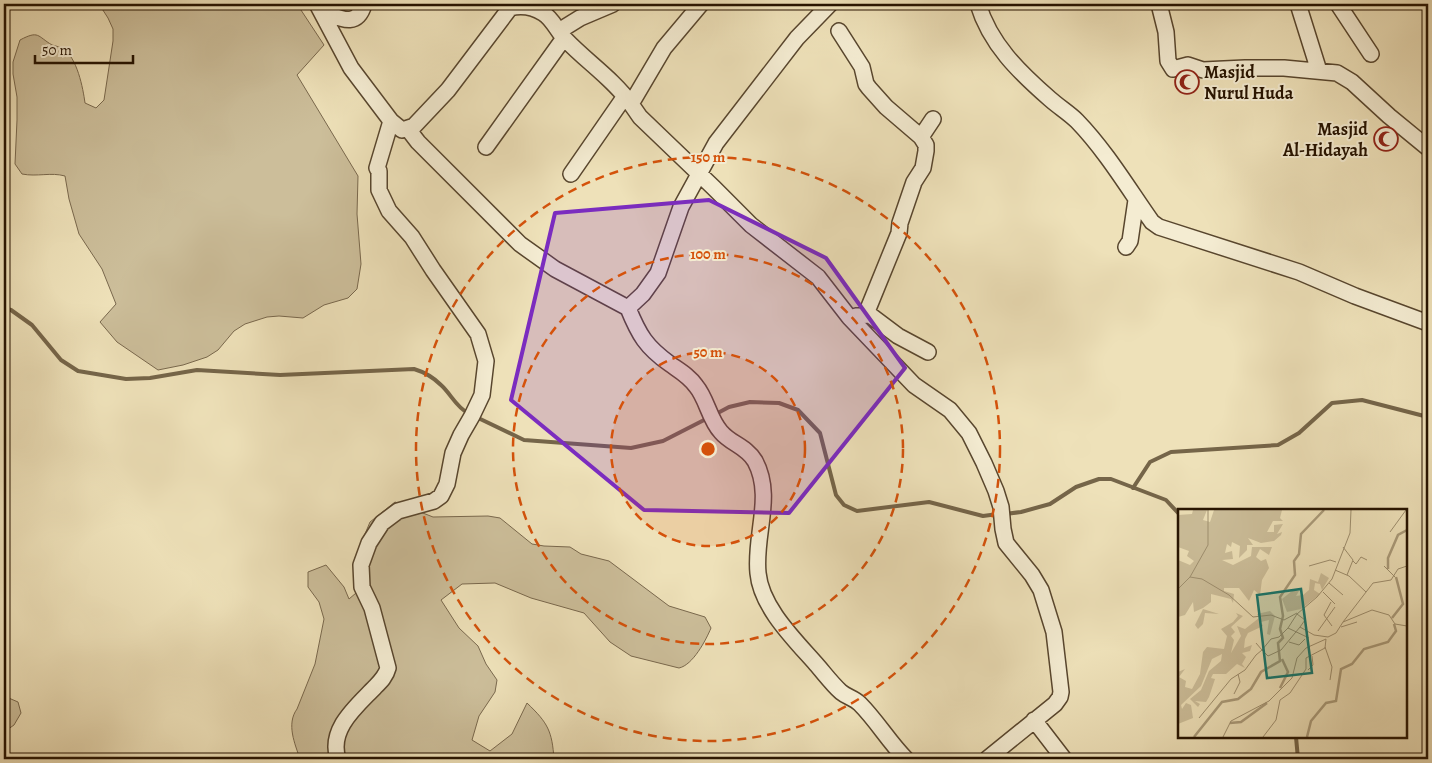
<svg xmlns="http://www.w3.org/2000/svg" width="1432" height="763" viewBox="0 0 1432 763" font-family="Alegreya,serif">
<rect width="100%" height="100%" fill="#eee1b9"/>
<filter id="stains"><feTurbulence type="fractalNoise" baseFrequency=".004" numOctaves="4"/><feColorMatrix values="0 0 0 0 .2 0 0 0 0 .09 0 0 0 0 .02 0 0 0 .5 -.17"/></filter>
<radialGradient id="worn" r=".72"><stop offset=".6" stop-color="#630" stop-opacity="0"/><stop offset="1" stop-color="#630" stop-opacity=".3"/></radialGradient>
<path fill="#ccbe9a" stroke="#79684d" d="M99,4H297L324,45L297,75L358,176L357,214L361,264L357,289L348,298L324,305L303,318L279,316L267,317L245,324L234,331L218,350L207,357L183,365L158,370L117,342L100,322L116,304L102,269L79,234L69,199L65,176C51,172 37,177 22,174L15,164L17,120V97L13,74V62L20,40C39,30 37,36 52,45C56,46 60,47 63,49C77,57 83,88 85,103L96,108L104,100L113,41V29L108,18Z
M395,502L433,517L488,516L500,518L532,544L544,546L570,547L581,554L609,561L669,606L705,617L711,628C706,640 693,665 679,668L631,656L610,642L584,613L531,598L495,583L462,584L441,600L459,628L478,646L486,664L497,680L495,692L479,716L472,740L490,751L512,734L527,703C548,723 552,731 554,759H300C295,744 286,724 297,709L315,664L324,619L319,602L308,587V572L326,565L344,587L349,599L356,593L355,558L370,522Z
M4,696L18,702L21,713L14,725L4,732Z"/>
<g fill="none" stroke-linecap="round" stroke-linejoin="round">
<path stroke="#756549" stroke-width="4" d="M4,308L11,310L32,325L61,360L78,371L126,379L150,378L197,370L280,375L414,369C424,372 433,377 441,385C451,394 456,407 468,413
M714,415L729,407L750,402L779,403L798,410L820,433L836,495L844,505L857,511L929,502L983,516L998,514
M474,416L524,440L631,448L663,441L708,418
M1133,488L1150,462L1171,452L1278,445L1299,433L1332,403L1362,400L1428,417
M1005,514L1021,512L1050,504L1076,487L1099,479H1111L1166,500L1180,515
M1296,737L1298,759"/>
<g stroke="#58462e" stroke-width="18">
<path id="minor" d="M317,4L351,68L391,121L402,130L414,126L448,90L510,8C521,5 533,7 543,13C553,19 557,31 565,39C587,62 613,79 631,104L664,48L701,4
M978,4C990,44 1019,72 1050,99C1059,107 1069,113 1077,121C1106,151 1128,188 1152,222L1159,227L1299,272L1355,296L1428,323
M1159,4L1166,32L1168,61L1173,69L1188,65L1203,70L1245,68H1284L1337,73L1352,82L1389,116L1428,148
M1298,4L1319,71
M1338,4L1371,54
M321,11C338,17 357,30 364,4
M559,31L580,18L613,4
M839,31L862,67L866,84L869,88L886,107L921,137L926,145V151L923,168L914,182L900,223L899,233L866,314
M631,104L640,117L714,188L751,225L818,277L849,317L914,385L950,410L969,433L984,463L996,491L1001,507L1003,529L1006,543L1032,575L1041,590L1054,632L1061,692L1060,697L1055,704L987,759
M408,129L418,142L520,244L555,269L628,308L643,294L658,273L681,207L716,143L797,38L830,4
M921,137L933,119
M486,147L564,38
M571,174L625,96
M1126,247L1130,241L1136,200
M628,308C639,335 646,347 670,364C680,371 689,376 696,386C707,399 709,419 721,432C731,444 746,446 755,461C774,496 754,535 758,573C761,607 794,639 816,664C824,673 832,684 841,692C847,697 854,698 860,704C877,721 889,742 906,759
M856,316L870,315L898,336L928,352
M1034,720L1064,759
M338,759C328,729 357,706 375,687C381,681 386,676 388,668L372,608L362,587L361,565L369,543L382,523L398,511L434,501L441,496L447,484L453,453L461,435L472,416L482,395L486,361L478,334L433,270L412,237L389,211L379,190V171L377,168L391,121"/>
</g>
<use href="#minor" stroke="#f4ecd2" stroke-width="15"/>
</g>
<path fill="#7b2cbf" fill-opacity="0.2" stroke="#7b2cbf" stroke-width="4" stroke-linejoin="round" d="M709,200L826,258L905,368L789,513L644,510L511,400L555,213Z"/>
<circle cx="708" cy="449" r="97" fill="#d5520b" fill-opacity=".12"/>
<g fill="none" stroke="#d5520b" stroke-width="2.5" stroke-dasharray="9 6">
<circle cx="708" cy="449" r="97"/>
<circle cx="708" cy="449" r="195"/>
<circle cx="708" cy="449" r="292"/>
</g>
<defs>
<g id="mosque-ring" transform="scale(1.25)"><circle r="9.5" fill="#f4ecd2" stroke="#8f2418" stroke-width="1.5"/><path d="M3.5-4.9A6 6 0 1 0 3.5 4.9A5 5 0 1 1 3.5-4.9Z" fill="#8f2418"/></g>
</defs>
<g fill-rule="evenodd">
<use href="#mosque-ring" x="1187" y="82"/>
<use href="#mosque-ring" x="1386" y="139"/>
</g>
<g text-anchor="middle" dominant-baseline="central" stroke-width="4" stroke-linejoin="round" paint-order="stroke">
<g font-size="18" font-weight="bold" fill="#261300" stroke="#f4ecd2" text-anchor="start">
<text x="1204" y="72">Masjid<tspan x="1204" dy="21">Nurul Huda</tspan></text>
<text x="1368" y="129" text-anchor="end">Masjid<tspan x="1368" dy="21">Al-Hidayah</tspan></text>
</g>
</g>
<g transform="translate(1178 509)">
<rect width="229" height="229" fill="#eee1b9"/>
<path d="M15,1H29L25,11L32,13L36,1H104L102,9L105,12H95L89,23H96V16L105,15L99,25L104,23L103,26L96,32L83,34L70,29L75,36H69V41L61,49L62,37L54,33L53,38L49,35L47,44L54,42L55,50L44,51L55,56L73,47L74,38H94L91,46L82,40L78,48L83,52L88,50L91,59L84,71L82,86L76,81L71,92L61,79H46V82L56,85L55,94L53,90L33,85V93L25,99L16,103L15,93L7,106L0,108V51L12,56L16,52L9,47L11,42L0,38V6L14,5ZM143,64L151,69L144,81L142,75L137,74L136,81L142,85L123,100L109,103L104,90L114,82H121L118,87L125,86L131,81L132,70L140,73ZM25,100L41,105L27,104L25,115L20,120L17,116ZM92,102L97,107L92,126L89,125L91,111L83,113L85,117L70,124L67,130L66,139L74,136L72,142L64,144L68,148L64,155L67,159L59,155L48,165H35L33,169L37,170L31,188L28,193L17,192L22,195L20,198L12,190L23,181L31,162L43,152L44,145L34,150L23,177L3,196L4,200L8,194L13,196L15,209L0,215V163L7,160L1,168L8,172L7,178L14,180L22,165L25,143L29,138L46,140L49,127L43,120L55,113L60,107L58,104L65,107L53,118L57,123L53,127L56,131L53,144L63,127L59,117L67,120L81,109L79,105Z" fill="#ccbe9a"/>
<path fill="none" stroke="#aa9b7a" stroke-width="2.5" d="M210,60V49L220,26L229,21M214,109L225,95L218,68M102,179L110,163L104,150M52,214L63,213L89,194M16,228L44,193L60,190L73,180L83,163L102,152L100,134L105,129L102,120L105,107L102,88L117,66L116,52L121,45L123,25L146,1M129,228L133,212L148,194L158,192L163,160L174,155L186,140L210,133L218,122L216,115"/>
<path fill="none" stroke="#9e8f6f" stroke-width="1" d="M173,1L172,24L154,70L139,88L119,105L127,111L122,118L136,126L150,128L158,124L165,113L194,101L211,106L217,115L229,117M212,23L228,1M165,38L175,51L169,66M175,52L178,55L183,48L189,51M131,57L152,51L158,53M206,57L217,68M157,61L171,67L188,83M12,68L24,70L51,86L75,108L93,106L106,111L119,104M151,74L165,86M0,80L12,68L30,36V1M145,83L157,95M153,93L146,106L154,117M119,105L110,119L131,129M165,113L195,74L213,71L220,60L229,57M163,118L179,113M140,122L157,98M111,133L121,136L127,130M78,134L84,141L93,130L101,128L110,119M147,138L154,158L152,171M130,161L135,156L134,147M56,185L62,173L60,165M21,209L53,170L67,161L78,146L84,141L90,147L103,141L122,118M45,228L53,212L91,192L114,169L119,149L128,139L148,130M85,228L98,211L102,191L112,184L128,160V149L147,139L148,130"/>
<path fill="#0f766e" fill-opacity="0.15" stroke="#0f766e" stroke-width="2.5" d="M123,80L134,164L89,169L79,86Z"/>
<rect width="229" height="229" fill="none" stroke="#261300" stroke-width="2.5"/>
</g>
<circle cx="708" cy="449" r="8" fill="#d5520b" stroke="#f4ecd2" stroke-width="2.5"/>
<g font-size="15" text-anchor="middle" font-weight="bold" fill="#d5520b" stroke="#f4ecd2" stroke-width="4" stroke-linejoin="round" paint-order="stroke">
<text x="708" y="162">150 m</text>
<text x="708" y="259">100 m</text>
<text x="708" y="357">50 m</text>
</g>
<rect width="1432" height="763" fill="none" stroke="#eee1b9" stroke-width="20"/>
<rect x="5" y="5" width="1422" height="753" fill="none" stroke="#261300" stroke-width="2.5"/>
<rect x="10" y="10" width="1412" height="743" fill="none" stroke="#261300"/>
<path d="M35 55v8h98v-8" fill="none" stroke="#261300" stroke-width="2.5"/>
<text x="42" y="55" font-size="15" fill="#261300" stroke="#f4ecd2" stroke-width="4" paint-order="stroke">50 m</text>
<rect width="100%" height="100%" filter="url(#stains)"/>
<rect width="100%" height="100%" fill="url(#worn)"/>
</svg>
